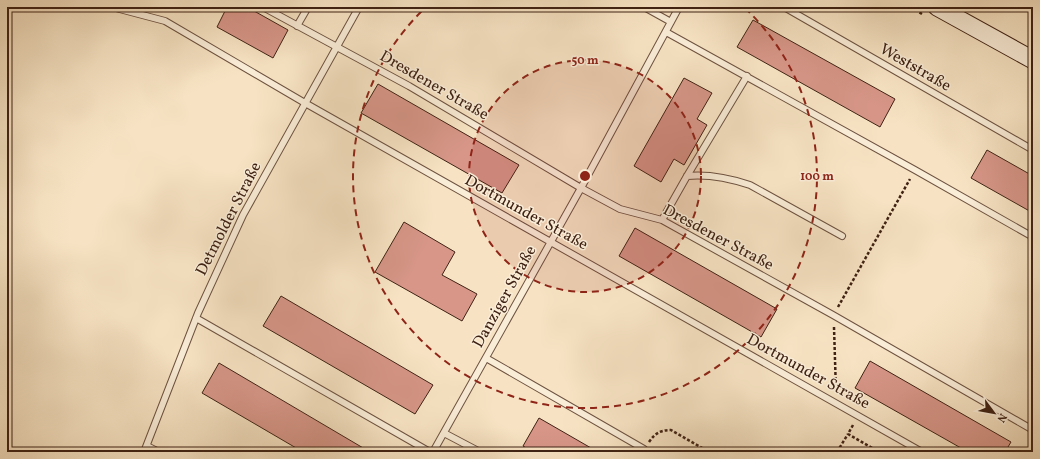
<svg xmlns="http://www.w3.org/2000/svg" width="1040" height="459" viewBox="0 0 1040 459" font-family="Vollkorn,serif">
<rect width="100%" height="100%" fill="#f7e3c3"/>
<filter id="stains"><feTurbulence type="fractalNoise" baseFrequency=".005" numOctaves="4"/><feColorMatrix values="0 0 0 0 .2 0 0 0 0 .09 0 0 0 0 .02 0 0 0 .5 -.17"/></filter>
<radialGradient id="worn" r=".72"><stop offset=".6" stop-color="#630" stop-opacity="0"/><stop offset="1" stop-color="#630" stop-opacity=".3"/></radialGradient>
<path fill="#d79688" stroke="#3f2214" d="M227,7H247L288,30L273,58L217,27Z
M1019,7H1033V14Z
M753,20L895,99L880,127L737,47Z
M684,78L712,93L697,119L707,125L684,165L674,159L661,182L634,166Z
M378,84L519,165L502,193L361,113Z
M987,150L1033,176V213L971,178Z
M404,222L455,252L442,275L477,294L462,321L375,272Z
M635,228L777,309L761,337L619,256Z
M281,296L433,385L415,414L263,326Z
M870,361L1011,442L1005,452H968L855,388Z
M219,363L370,452H303L202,393Z
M539,418L598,452H533L523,446Z"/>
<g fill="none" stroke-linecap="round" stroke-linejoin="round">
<g stroke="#6d5240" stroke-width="8">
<path id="lane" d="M112,7L165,21L305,103L922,452
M263,7L409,86L581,188L620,209L662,220L833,315L1033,430
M644,7L671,22
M784,7L1033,150
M297,26L308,7
M666,32L915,170L1033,237
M687,176C708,174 729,178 750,185L842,236
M662,220L687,176L747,76
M196,318L430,452
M486,358L644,449
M444,433L480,452
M147,446L159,452
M144,452L198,313L243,215L359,7
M433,452L581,188L679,7"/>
</g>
<g stroke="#3f2214" stroke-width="19">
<path id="secondary" d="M937,7L1033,60"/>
</g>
<path stroke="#3f2214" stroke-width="2.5" stroke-dasharray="3 2" stroke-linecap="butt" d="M911,7L922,14
M838,307L910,179
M834,327L836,392
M853,425L848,434L879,452
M649,442C655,433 661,430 671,430L709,452
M837,452L848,434"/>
<use href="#lane" stroke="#faedd8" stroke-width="6"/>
<use href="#secondary" stroke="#faedd8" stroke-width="17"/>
</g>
<circle cx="585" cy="176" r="116" fill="#8f2418" fill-opacity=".12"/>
<g fill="none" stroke="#8f2418" stroke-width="2" stroke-dasharray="7 5">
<circle cx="585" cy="176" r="116"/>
<path d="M745 8A232 232 0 1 1 425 8"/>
</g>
<g text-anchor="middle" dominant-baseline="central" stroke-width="3" stroke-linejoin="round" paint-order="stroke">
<g font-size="16" fill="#3f2214" stroke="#faedd8">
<text transform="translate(915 68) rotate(30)">Weststraße</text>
<text transform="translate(434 86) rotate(30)">Dresdener Straße</text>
<text transform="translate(526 213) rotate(29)">Dortmunder Straße</text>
<text transform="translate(229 219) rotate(-63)">Detmolder Straße</text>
<text transform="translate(718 238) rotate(28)">Dresdener Straße</text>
<text transform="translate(505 297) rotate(-61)">Danziger Straße</text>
<text transform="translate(808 372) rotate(29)">Dortmunder Straße</text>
</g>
</g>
<circle cx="585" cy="176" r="6" fill="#8f2418" stroke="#faedd8" stroke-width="2"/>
<g font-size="12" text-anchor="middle" font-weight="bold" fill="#8f2418" stroke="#faedd8" stroke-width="3" stroke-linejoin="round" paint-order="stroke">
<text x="585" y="64">50 m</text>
<text x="817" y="180">100 m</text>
</g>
<rect width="1040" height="459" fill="none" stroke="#f7e3c3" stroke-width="24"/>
<rect x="8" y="8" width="1024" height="443" fill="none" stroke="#3f2214" stroke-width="2"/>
<rect x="12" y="12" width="1016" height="435" fill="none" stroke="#3f2214"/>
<g transform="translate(994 413) rotate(122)" stroke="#faedd8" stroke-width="3" paint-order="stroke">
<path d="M0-3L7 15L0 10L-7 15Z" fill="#3f2214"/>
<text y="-6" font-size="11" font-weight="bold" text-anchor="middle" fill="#3f2214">N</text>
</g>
<rect width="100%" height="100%" filter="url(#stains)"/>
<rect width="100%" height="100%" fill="url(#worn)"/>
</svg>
